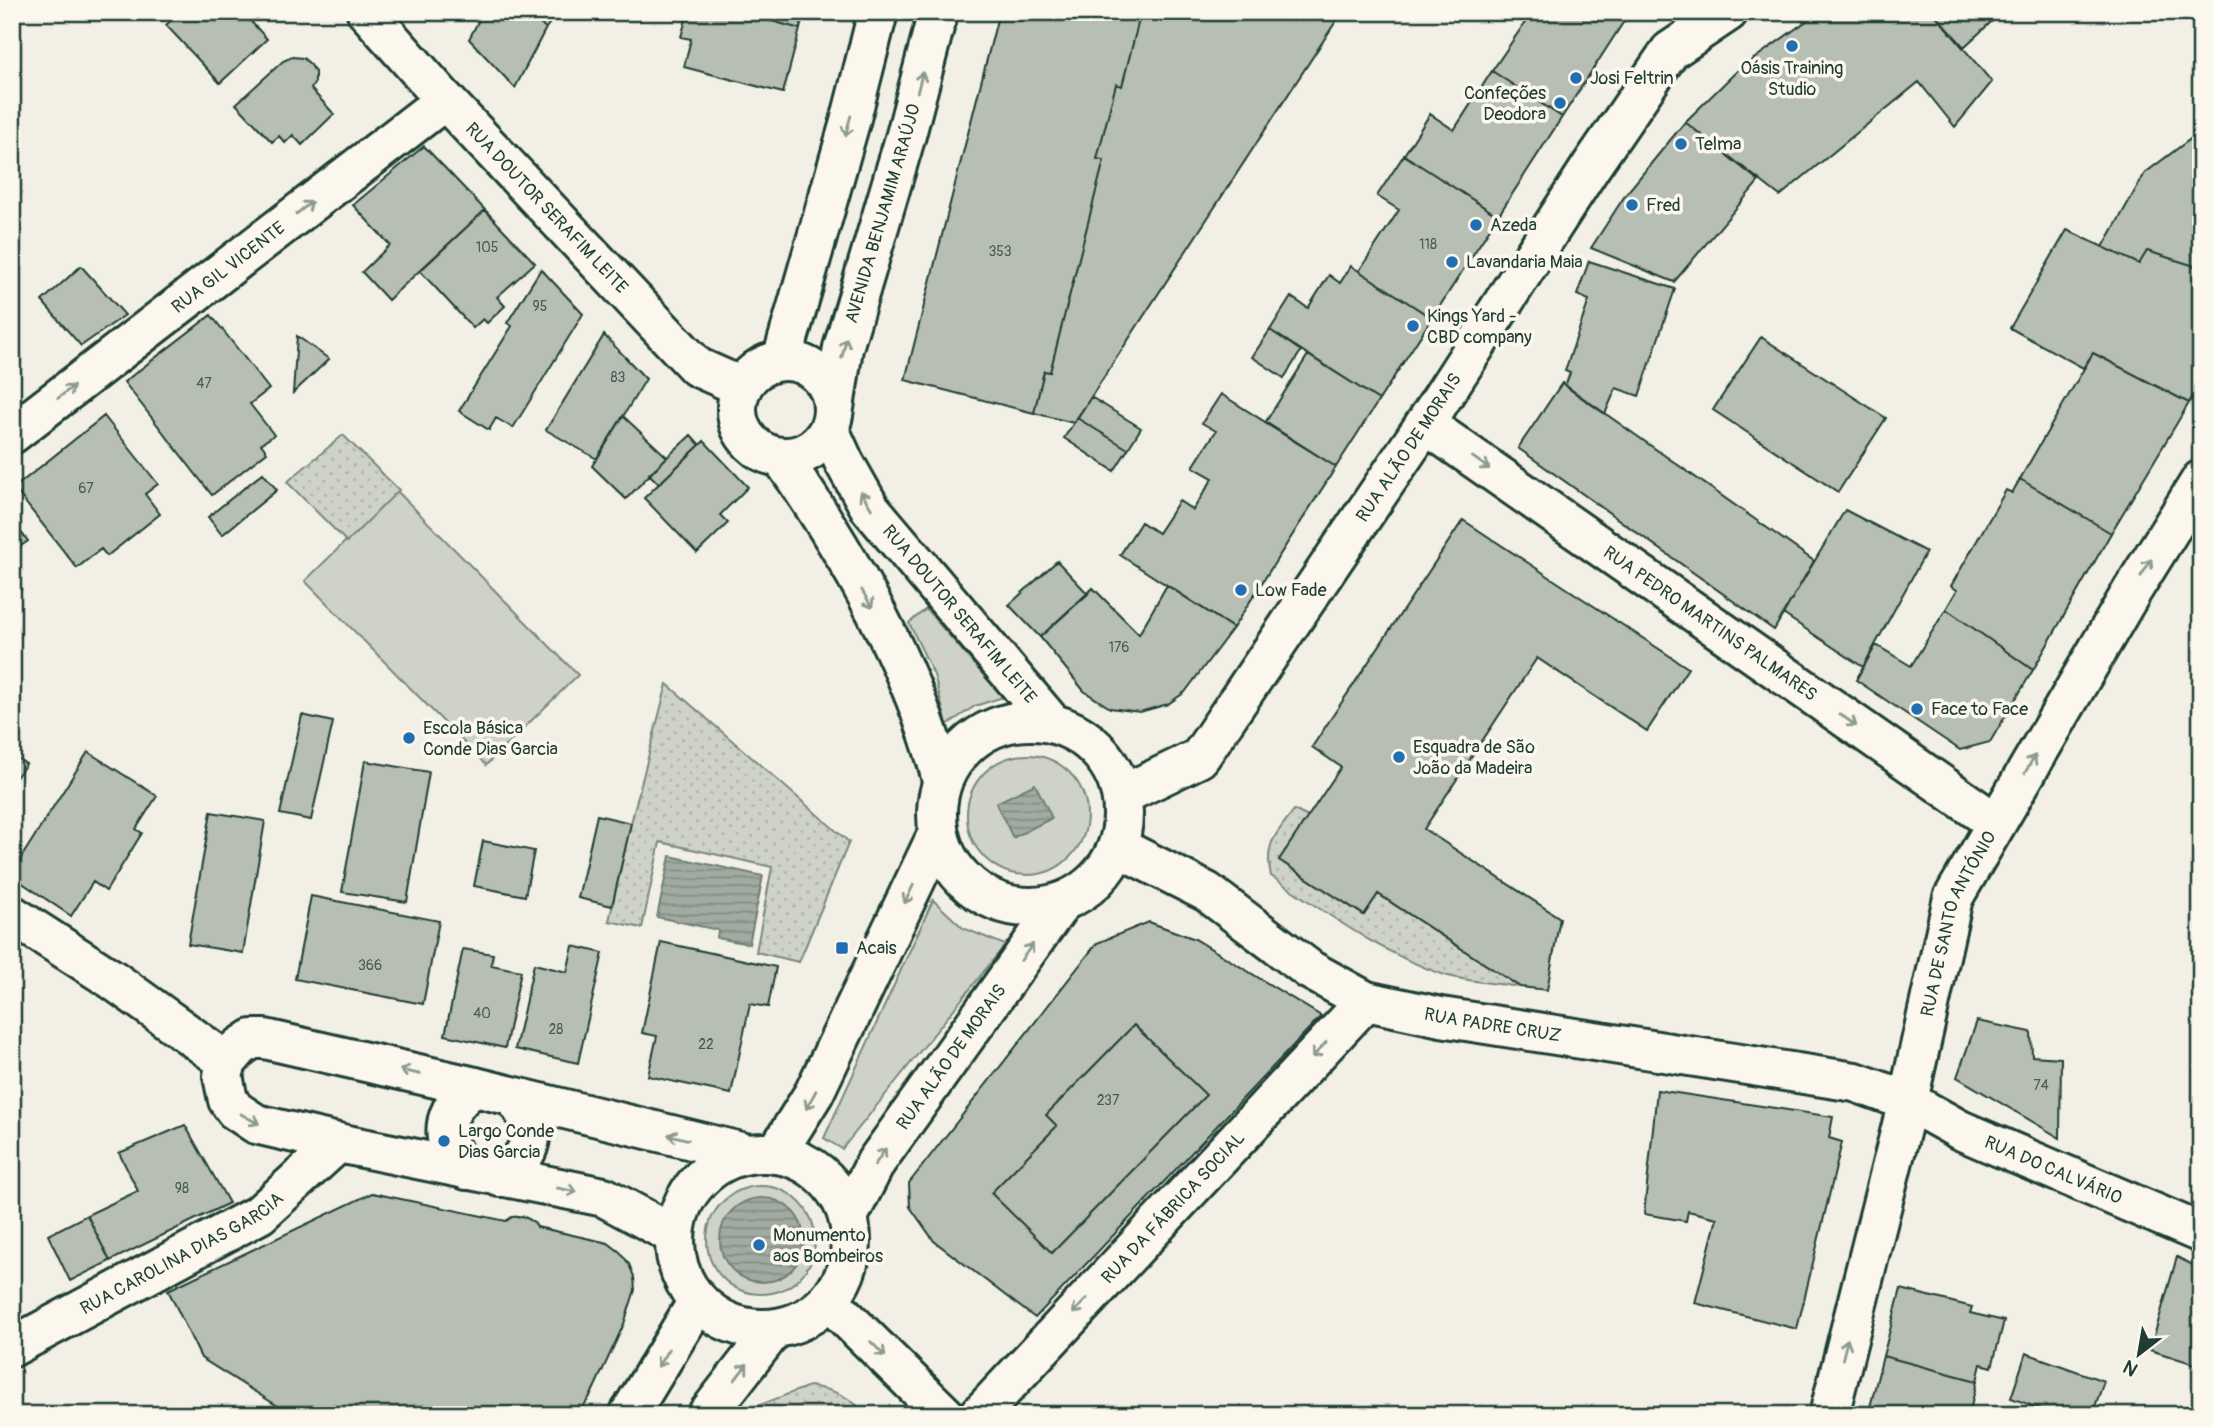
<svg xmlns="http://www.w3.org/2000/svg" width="2213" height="1427" viewBox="0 0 2213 1427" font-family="Pangolin,sans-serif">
<defs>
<pattern id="park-dots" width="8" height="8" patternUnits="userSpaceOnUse" patternTransform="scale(1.75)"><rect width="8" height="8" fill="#cfd2c8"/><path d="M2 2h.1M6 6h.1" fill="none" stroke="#b1b5ac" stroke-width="1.8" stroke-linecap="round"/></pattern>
<pattern id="water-rules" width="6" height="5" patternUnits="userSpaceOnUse" patternTransform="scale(1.75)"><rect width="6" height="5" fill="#a2aba1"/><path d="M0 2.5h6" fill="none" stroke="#838c84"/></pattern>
</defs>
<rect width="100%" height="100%" fill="#f2f0e5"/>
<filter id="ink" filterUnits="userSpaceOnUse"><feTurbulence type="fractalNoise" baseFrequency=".0143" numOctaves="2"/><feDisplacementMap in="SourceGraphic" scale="14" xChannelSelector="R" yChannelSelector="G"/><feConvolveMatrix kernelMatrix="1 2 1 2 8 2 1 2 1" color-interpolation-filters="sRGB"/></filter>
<g filter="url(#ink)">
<path fill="#cfd2c8" stroke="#77887e" stroke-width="2" d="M397,491L578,675L486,765L305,581Z
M926,609L1003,697L975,706L947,725L934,675L909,623Z
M967 815a60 60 0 1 1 120 0a60 60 0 1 1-120 0Z
M933,900L963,928L1005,945L842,1149L824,1138Z
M707 1240a54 54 0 1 1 108 0a54 54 0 1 1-108 0Z"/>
<path fill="url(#park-dots)" stroke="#77887e" stroke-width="2" d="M343,435L399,490L347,542L287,482Z
M667,684L849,842L799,962L756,952L772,867L660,842L642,928L609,921L631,823Z
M1294,810L1308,817L1279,860L1363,915L1378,894L1520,987C1496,983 1468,982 1445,975C1381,954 1327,913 1271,876C1264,844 1275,835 1294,810Z
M809,1386C836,1390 848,1396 868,1415H752L747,1410Z"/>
<path fill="url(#water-rules)" stroke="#6e7f75" stroke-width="2" d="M1035,784L1052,818L1013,838L996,803Z
M670,856L763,876L749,944L717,938L718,930L657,917Z
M720 1240a42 42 0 1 1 84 0a42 42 0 1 1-84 0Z"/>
<path fill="#b7beb3" stroke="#1f3d34" stroke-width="2" d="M180,12H248L245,15L267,39L220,83L166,25Z
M471,12H521L546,28L515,88L469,39L479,20L469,15Z
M521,12H550L552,20L546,28Z
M688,12H740L800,29L783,93L684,67L691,39L681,37Z
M740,12H804L800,29Z
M999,12H1141L1122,86L1116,84L1097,159L1104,160L1050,372L1044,371L1034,413L905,380Z
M1141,12H1342L1074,423L1034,413L1044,371L1050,372L1104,160L1097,159L1116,84L1122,86Z
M1513,12H1617L1626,18L1562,117L1492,71L1526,21Z
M1819,12H1933L1992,82L1955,127L1919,82L1780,196L1685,122L1737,71Z
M1933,12H2002L1964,47Z
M292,57L303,58L311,65L315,72V82L311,89L334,114L302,145L293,135L285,143L279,136L272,142L236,104L283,61Z
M1492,71L1562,117L1498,216L1404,155L1430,114L1454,130Z
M1685,122L1759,181L1674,282L1591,248L1626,194Z
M2201,131V268L2147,251L2139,264L2103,247L2145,173Z
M424,146L485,210L388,300L362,272L390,245L353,205Z
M1404,155L1498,216L1432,318L1359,271L1399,210L1377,196Z
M485,210L535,263L497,297L505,306L487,323L483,319L473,328L420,271Z
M2067,230L2139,264L2147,251L2201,268V382L2189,403L2093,353L2083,368L2010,328Z
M1589,261L1675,289L1639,396L1616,388L1605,414L1565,386L1570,373L1565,371L1589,300L1577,295Z
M81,266L125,315L81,346L42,301Z
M1351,266L1432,318L1379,400L1270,330L1291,297L1308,308L1329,275L1340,283Z
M541,269L583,314L513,428L496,418L489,430L459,411L512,326L507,323Z
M211,315L269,389L250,404L274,435L261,444L267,452L212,495L124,382Z
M1270,330L1301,351L1284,378L1252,357Z
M604,335L646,379L597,459L546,430Z
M297,336L329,359L293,393Z
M1761,337L1886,418L1838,492L1713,410Z
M2093,353L2189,403L2111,533L2020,479Z
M1308,355L1379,400L1336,467L1265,423Z
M1562,383L1814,561L1774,630L1518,448Z
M1221,394L1336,467L1233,628L1120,555L1141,522L1158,533L1179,501L1193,510L1213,478L1193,467L1216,431L1202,423Z
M1091,397L1141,428L1128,449L1077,418Z
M104,416L158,484L145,494L160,514L107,556L101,549L77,568L14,488Z
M623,416L667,457L626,499L592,466Z
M1077,418L1128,449L1114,471L1064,438Z
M691,435L700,445L659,484L649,474Z
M704,441L748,487L720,515L728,523L697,553L644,498Z
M263,473L277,490L222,535L208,517Z
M2020,479L2111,533L2033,670L1946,609L1957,590L1951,586L2006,490L2012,493Z
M1845,510L1926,552L1863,667L1783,614Z
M1463,520L1688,668L1647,731L1537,658L1424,829L1560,918L1547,990L1520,987L1378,894L1364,915L1279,860L1341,767L1312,747Z
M12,521L28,541L12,552Z
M1057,561L1088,594L1040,637L1009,605Z
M12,577L21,589L12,596Z
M1167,585L1233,628L1185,692L1168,704L1140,712L1110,708L1084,691L1040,637L1093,588L1139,634Z
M1946,609L2033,670L1990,742L1960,750L1856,680L1876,645L1911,666Z
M302,715L333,722L311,820L280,814Z
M88,752L157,796L136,829L142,833L106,891L93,882L71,916L12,876V872Z
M12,755L26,764L12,783Z
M365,761L429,772L407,902L342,892Z
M211,812L265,821L243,953L188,944Z
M597,815L631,823L612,906L578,898Z
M483,841L534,851L525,896L474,886Z
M311,896L439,921L423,1004L295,979Z
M1149,922L1195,939L1321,1016L1035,1318L934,1241L910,1207L909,1183L1097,943Z
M661,942L776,967L768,1007L750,1004L731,1094L648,1076L657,1036L642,1033Z
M573,946L603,953L578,1063L515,1049L534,964L567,972Z
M463,949L493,954L491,965L521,971L505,1048L445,1035Z
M1977,1021L2031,1032L2032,1056L2061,1058L2060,1138L1957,1077Z
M1134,1025L1206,1095L1052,1253L991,1193L1057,1126L1046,1115Z
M1657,1090L1833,1117L1829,1138L1842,1142L1797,1329L1695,1303L1717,1218L1688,1211L1686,1221L1644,1214Z
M185,1125L229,1203L110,1261L87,1215L138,1191L119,1153Z
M372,1193L506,1221L512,1217L523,1216L534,1222L537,1227L608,1243L620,1252L629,1264L634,1277L635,1290L624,1324L591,1395L578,1414L572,1410L568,1415H292L201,1358L168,1290Z
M87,1215L110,1261L70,1281L48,1235Z
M2177,1257L2201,1269V1366L2150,1350Z
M1901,1289L1972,1307L1970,1313L2004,1321L1992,1367L1981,1364L1977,1381L1883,1356Z
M2026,1353L2104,1381L2092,1415H2058L2011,1398Z
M1883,1356L1977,1381L1969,1415H1868Z"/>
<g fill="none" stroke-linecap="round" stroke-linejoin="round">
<g stroke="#1f3d34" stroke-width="44">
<g id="minor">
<path id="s1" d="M367,12L445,100L697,367L742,387"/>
<path id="s2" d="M1425,424L1996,823"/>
<path id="s3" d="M12,434L445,100"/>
<path id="s4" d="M1122,795L1199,758L1202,754L1425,424L1592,165L1670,51L1728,12"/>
<path id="s5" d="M1118,847L1207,892L1310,970L1366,1001L1441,1017L1855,1082L1908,1101L1960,1130L2201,1233"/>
<path d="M12,915L113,980L227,1062"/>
<path d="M467,1170C436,1142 441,1109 475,1087"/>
<path d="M500,1177C533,1157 541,1128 514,1098"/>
<path d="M674,1235L604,1197L338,1143L256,1124L235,1110L228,1100L223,1076L227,1062L240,1047L252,1039H265L475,1087L745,1153"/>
<path d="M829,1301L945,1415"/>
<path id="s6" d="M12,1347L260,1214L338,1143"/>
<path id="s7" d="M979,1415L1366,1001"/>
<path id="s8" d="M1829,1415L1908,1101L1953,898L2132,591L2201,480"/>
</g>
</g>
<g stroke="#1f3d34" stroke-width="44">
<g id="tertiary">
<path d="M782,360L850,122L878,12"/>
<circle cx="785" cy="409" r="48"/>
<path id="s9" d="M833,415L843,348L906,135L938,12"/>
<path id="s10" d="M829,429L844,462L870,508L1051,722"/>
<path d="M781,457C848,553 913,666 942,780"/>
<circle cx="1030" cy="814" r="93"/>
<circle cx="763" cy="1241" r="88"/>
<path d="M776,1154L814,1093L938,833"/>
<path id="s11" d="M848,1217L876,1162L1062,902"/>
<path d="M629,1415L698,1301"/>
<path d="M707,1415L774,1329"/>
</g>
</g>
<use href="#minor" stroke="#fbf7ec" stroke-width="38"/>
<use href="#tertiary" stroke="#fbf7ec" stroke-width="38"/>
</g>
<defs><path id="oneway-shaft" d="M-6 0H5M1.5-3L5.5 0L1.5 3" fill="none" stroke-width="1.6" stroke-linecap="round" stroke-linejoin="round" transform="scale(1.75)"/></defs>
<g stroke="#8d9a90">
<use href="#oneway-shaft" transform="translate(920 82) rotate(-75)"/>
<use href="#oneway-shaft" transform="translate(848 126) rotate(105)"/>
<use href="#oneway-shaft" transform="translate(304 208) rotate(-38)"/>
<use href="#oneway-shaft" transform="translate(844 348) rotate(-77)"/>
<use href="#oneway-shaft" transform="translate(66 392) rotate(-38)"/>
<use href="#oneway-shaft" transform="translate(1481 463) rotate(35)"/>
<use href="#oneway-shaft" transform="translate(866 500) rotate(-121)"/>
<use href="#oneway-shaft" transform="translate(2146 568) rotate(-58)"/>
<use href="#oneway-shaft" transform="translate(867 599) rotate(60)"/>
<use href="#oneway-shaft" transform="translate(1848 720) rotate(35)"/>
<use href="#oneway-shaft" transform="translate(2030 764) rotate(-60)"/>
<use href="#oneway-shaft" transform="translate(909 894) rotate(116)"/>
<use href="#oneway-shaft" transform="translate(1027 952) rotate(-54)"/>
<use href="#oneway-shaft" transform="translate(1319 1050) rotate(133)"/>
<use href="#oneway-shaft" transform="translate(410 1072) rotate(-167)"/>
<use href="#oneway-shaft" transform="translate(811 1100) rotate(118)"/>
<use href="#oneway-shaft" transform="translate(250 1119) rotate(29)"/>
<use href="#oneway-shaft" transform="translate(678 1137) rotate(-166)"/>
<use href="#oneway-shaft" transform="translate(880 1157) rotate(-56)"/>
<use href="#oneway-shaft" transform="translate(567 1190) rotate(11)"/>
<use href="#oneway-shaft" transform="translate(1080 1306) rotate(133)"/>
<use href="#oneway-shaft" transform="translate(878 1349) rotate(45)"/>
<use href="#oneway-shaft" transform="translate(1845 1349) rotate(-76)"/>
<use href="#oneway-shaft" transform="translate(663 1358) rotate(121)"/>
<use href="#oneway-shaft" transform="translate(741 1372) rotate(-52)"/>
</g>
</g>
<g fill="#1f6fb2" stroke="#fbf7ec" stroke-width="2.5">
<circle cx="1792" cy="46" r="7"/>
<circle cx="1576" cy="78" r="7"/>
<circle cx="1560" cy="103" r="7"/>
<circle cx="1681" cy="144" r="7"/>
<circle cx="1632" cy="205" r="7"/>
<circle cx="1476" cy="225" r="7"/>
<circle cx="1452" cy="262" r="7"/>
<circle cx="1413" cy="326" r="7"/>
<circle cx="1241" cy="590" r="7"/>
<circle cx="1917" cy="709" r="7"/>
<circle cx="409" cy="738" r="7"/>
<circle cx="1399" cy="757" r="7"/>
<rect x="835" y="941" width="14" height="14" rx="3.5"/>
<circle cx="444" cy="1141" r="7"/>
<circle cx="759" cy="1245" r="7"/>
</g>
<g text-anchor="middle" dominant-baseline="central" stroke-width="7" stroke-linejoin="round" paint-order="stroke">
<g font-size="14" fill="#455d54">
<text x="1428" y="244">118</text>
<text x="487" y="247">105</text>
<text x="1000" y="251">353</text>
<text x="540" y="306">95</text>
<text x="618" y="377">83</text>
<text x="204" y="383">47</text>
<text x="86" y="488">67</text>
<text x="1119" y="647">176</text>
<text x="370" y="965">366</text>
<text x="482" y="1013">40</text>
<text x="556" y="1029">28</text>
<text x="706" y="1044">22</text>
<text x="2041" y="1085">74</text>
<text x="1108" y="1100">237</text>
<text x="182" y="1188">98</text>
</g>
<g font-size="18" fill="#1f3d34" stroke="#fbf7ec" text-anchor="start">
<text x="1792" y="68" text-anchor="middle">Oásis Training<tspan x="1792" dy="21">Studio</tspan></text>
<text x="1590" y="78">Josi Feltrin</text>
<text x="1546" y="93" text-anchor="end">Confeções<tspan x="1546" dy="21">Deodora</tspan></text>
<text x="1695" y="144">Telma</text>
<text x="1646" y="205">Fred</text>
<text x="1490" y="225">Azeda</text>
<text x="1466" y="262">Lavandaria Maia</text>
<text x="1427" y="316">Kings Yard -<tspan x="1427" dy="21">CBD company</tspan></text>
<text x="1255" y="590">Low Fade</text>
<text x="1931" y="709">Face to Face</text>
<text x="423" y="728">Escola Básica<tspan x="423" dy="21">Conde Dias Garcia</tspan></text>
<text x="1413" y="747">Esquadra de São<tspan x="1413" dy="21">João da Madeira</tspan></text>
<text x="856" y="948">Acais</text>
<text x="458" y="1131">Largo Conde<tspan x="458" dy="21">Dias Garcia</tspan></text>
<text x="773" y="1235">Monumento<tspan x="773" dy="21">aos Bombeiros</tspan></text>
</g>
<g font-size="18" fill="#1f3d34" stroke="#fbf7ec">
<text stroke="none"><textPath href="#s1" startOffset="266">RUA DOUTOR SERAFIM LEITE</textPath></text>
<text stroke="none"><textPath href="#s9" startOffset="208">AVENIDA BENJAMIM ARAÚJO</textPath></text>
<text stroke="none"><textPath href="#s3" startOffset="273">RUA GIL VICENTE</textPath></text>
<text stroke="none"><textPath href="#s4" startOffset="460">RUA ALÃO DE MORAIS</textPath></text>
<text stroke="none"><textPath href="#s10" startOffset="228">RUA DOUTOR SERAFIM LEITE</textPath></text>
<text stroke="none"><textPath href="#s2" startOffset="348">RUA PEDRO MARTINS PALMARES</textPath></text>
<text stroke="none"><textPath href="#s8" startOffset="509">RUA DE SANTO ANTÓNIO</textPath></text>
<text stroke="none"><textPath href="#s5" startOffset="422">RUA PADRE CRUZ</textPath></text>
<text stroke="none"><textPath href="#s11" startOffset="191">RUA ALÃO DE MORAIS</textPath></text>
<text stroke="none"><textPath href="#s5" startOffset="1006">RUA DO CALVÁRIO</textPath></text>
<text stroke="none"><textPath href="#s7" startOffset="284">RUA DA FÁBRICA SOCIAL</textPath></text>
<text stroke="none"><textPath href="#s6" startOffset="194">RUA CAROLINA DIAS GARCIA</textPath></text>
</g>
</g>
<rect width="2213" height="1427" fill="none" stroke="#fbf7ec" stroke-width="42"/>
<rect x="21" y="21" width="2171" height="1385" fill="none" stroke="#1f3d34" stroke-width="2.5" filter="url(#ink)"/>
<g transform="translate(2139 1354) rotate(211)" stroke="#fbf7ec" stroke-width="5" paint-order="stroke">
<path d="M0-5L12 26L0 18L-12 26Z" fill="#1f3d34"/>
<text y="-10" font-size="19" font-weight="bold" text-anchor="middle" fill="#1f3d34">N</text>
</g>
</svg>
